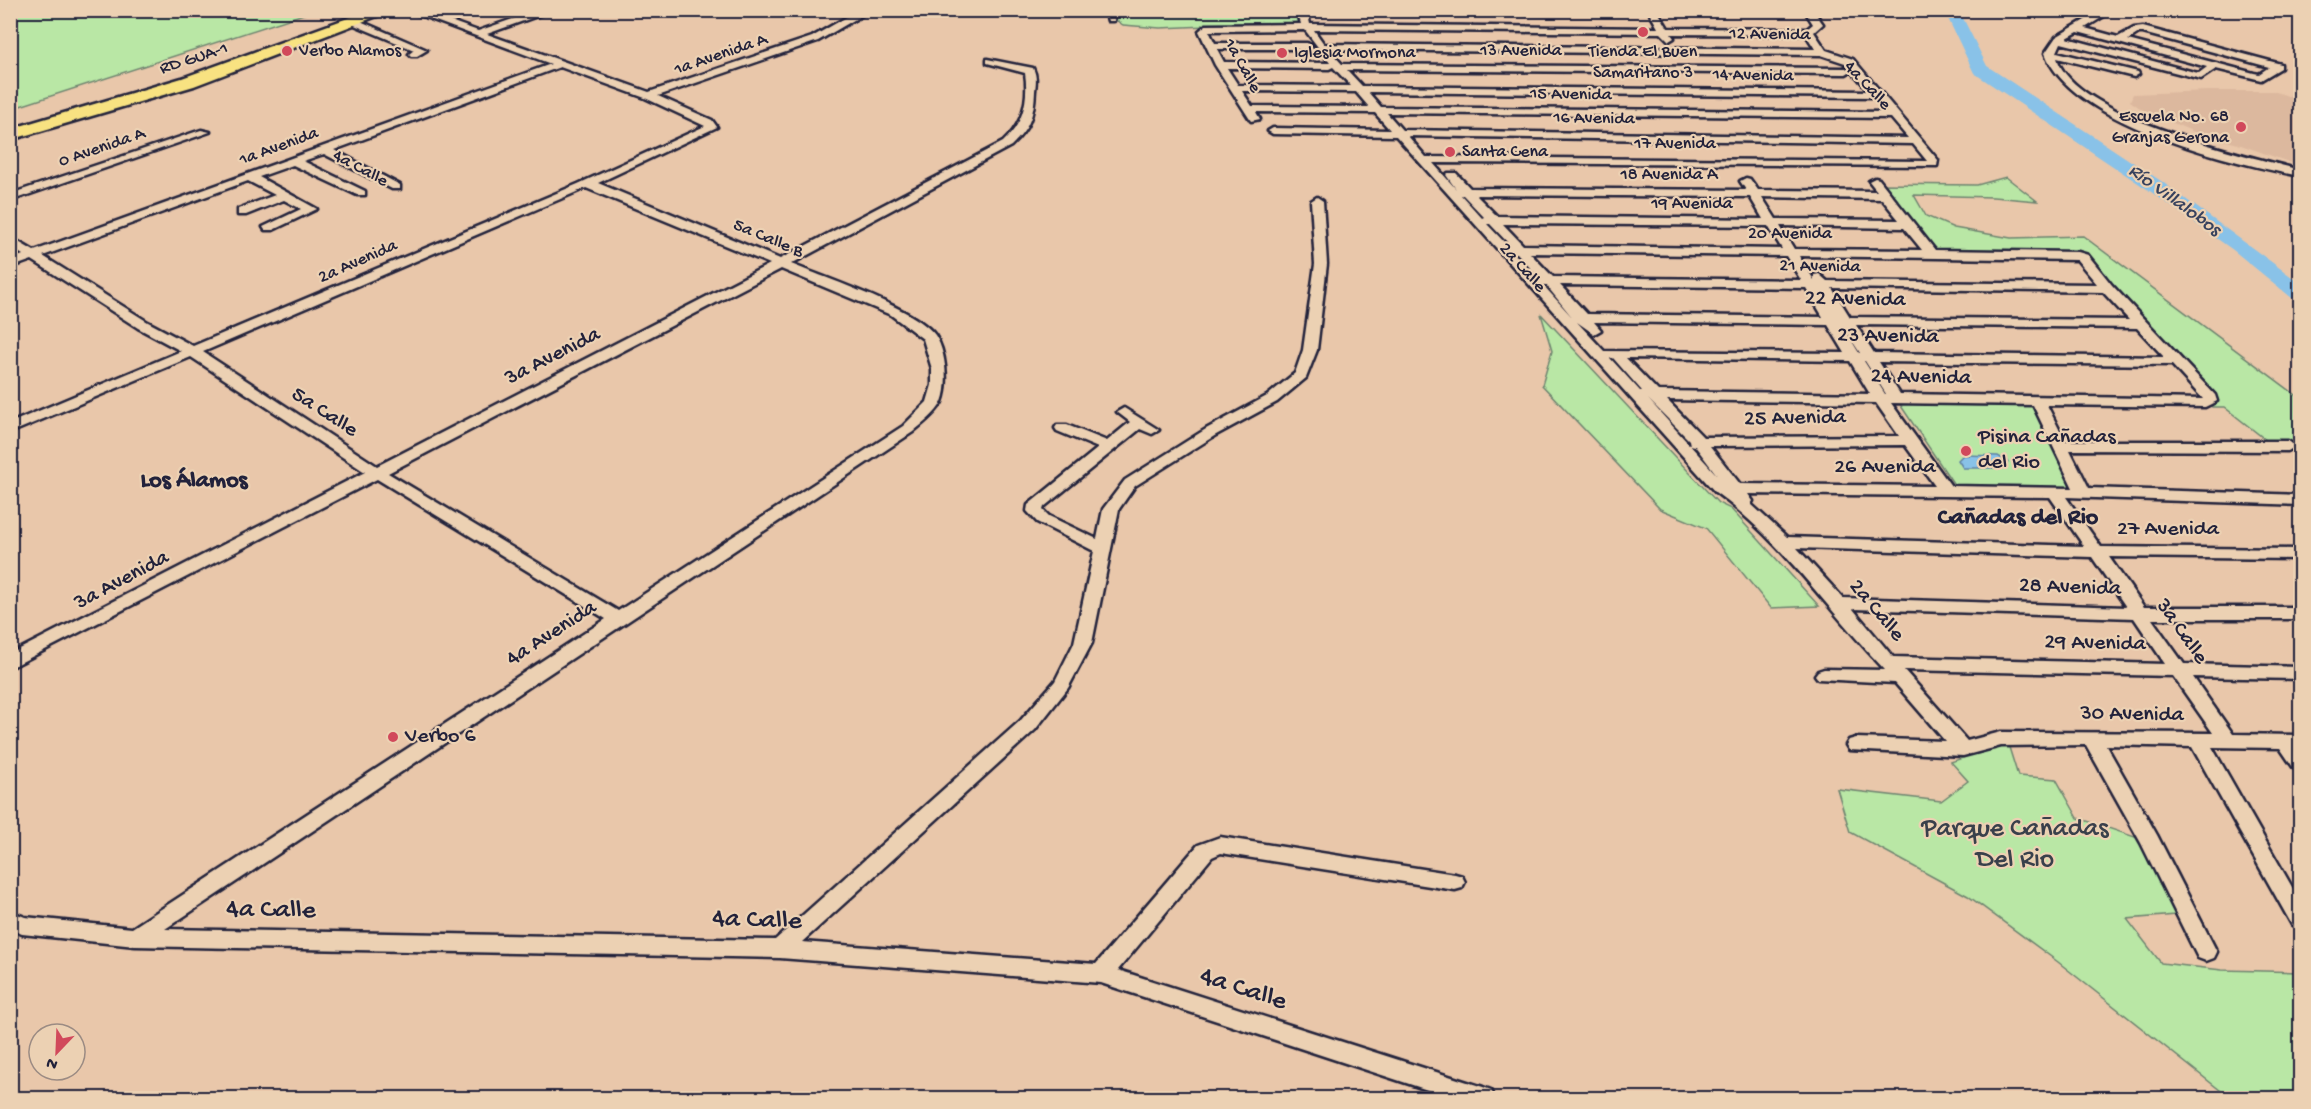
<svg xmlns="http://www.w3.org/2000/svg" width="2311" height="1109" viewBox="0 0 2311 1109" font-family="'Gochi Hand',sans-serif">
<rect width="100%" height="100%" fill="#e9c7aa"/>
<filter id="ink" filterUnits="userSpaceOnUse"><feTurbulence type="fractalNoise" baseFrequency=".0167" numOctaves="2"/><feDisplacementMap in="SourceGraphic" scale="12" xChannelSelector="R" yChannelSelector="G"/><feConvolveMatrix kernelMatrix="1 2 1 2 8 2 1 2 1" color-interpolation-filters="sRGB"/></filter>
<g filter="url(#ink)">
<path fill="#dcb89e" d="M2207,91H2273L2300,100V166L2238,144L2194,132L2143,110L2130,101L2133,94Z"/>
<path fill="#b9e7a5" stroke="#6e8470" stroke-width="1.5" d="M11,10H313V11L11,109Z
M1111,10H1300L1304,22L1160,28L1123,25L1107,14Z
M2006,177L2037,201L1993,197L1914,195L1926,216L1954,228L2011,238L2083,236L2300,398V448L2266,440L2224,407H2212L2078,253L1932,250L1878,184L1977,185Z
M1541,314L1718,503L1731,509L1819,606L1771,608L1706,528L1660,509L1542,385L1552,351Z
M1899,403L2036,406L2082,493L1955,486Z
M2008,744L2018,776L2056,779L2078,818L2147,841L2176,915L2127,919L2161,963L2222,970L2300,972V1098H2230L2058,962L1968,896L1850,832L1837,789L1941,801L1968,781L1951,762C1971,756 1987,745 2008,744Z"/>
<path fill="#89c2e8" stroke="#6082a3" stroke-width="1.5" d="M1963,455L1998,456L2008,462L2003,464L2005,468H1963L1958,460Z"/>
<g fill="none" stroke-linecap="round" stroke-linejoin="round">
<path fill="#89c2e8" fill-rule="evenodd" d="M1944,10H1959L1987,66L2161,181L2300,283V299L2292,298L2233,250L2147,189L1974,73Z"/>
<g stroke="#22223b" stroke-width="5">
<path id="minor" d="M406,10H420L478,31L539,10H554L487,34L649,92L812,37L859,10H871L818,41L658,96L712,120L717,127L598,183L780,259L1003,142C1023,124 1029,100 1025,73L987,63V59L1033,68C1037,76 1036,82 1035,91C1034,116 1029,129 1011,146L791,264C825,278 914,307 935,335C946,351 949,384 942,402C937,413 922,424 913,432L165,929L775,940L1021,720L1055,681L1074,643L1094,551L1037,522L1027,511L1028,505L1098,448L1057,431L1055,428L1057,425H1067L1107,441L1130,422L1117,412L1124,408L1159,430L1152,434L1140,429L1044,507L1043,510L1049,516L1097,539L1103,509L1125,480L1206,429L1267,396L1295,373L1303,350L1315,264L1311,201L1317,197L1323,201L1327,264L1317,350L1306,378L1277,402L1216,435L1135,486L1119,509L1092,643L1068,688L1035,730L802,942L1096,964L1198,845L1220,837L1455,874L1462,876L1465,882L1462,888L1455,890L1221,853L1212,857L1118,970L1483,1087L1491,1090L1495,1098H1452L1101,983L780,958L135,946L22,934L10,929V911L25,917L132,928L606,619L377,479L10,668V654L365,472L191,357L10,433V423L181,351L138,328L32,260L10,268V260L23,255L10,247V237L34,251L551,64ZM560,67L645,98L705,126L578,184L193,346L148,322L43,256L248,181L275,195L238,209V215H246L284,200L301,209L263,227L265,230H273L317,209L259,177L293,165L357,195H365V191L303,161L324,154L392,189H400V185L334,150ZM586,188L770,264L377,466L203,352ZM781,269L891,315L923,339L932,369V385L927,402L903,426L618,611L388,473Z
M1105,10H1115L1114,21H1108Z
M1297,10H1307L1310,24L1658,28L1648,10H1657L1668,28L1807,29L1813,24L1806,13L1785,10H1872L1868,13H1815L1823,24L1814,32L1826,50L1853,59L1938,160L1937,166L1433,163L1456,189L1446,175L1448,173H1456L1470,188L1746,190L1740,181L1746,178L1750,179L1758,190L1877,191L1869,181L1875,178L1879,179L1935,250L2078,252L2088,255L2112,285L2215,395L2217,401L2205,407L2047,405L2065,441H2288L2296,446L2288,451L2070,450L2089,488L2300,495V505L2066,497L2101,547L2300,549V559L2109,557L2144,607H2300V619H2152L2184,664L2300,667V679L2193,677L2233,734L2300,735V769L2293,767L2280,748L2212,747L2300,901V927L2292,925L2192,747L2106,745L2157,835L2217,952L2214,958L2206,961L2198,958L2141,843L2086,745L2001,746L1963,756L1849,750L1846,745L1849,740L1856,738L1945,741L1895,683L1818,679L1815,675L1818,671L1824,669L1885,670C1827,610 1785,543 1715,492L1396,136L1273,134L1268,131L1273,128L1390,130L1375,113L1256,112L1260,119L1251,121L1215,65L1199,31L1206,25L1301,24ZM1305,30L1330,63L1224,62L1217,49H1307L1312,46L1307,43H1215L1209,31ZM1314,30L1661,33L1669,41L1674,38L1671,34L1806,35L1815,49L1324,44ZM1329,50L1821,55L1845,63L1869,91L1362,86L1347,70L1846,74L1851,71L1846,68L1342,64ZM1333,67L1351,86L1238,85L1227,68L1329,69ZM1242,91L1356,92L1369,107L1252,106ZM1368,92L1874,97L1886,112L1381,107ZM1387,113L1891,118L1908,138L1402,130ZM1408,136L1913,144L1927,161L1426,157ZM1461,195H1463L1484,217L1482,218ZM1476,195L1750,197L1763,219L1497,216ZM1762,197L1882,199L1899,220L1776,219ZM1487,224H1490L1510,245H1507ZM1503,224L1768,226L1782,249L1523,245ZM1780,226L1904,228L1922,250L1794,249ZM1514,253H1517L1539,278L1538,279ZM1530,253L1786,256L1801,280L1553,277ZM1799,256L2077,260L2097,284L1827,281L1819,274L1814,275V280ZM1543,285H1546L1572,317ZM1560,285L1806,288L1823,317L1587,314ZM1832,288L2103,292L2129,320L1850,317ZM1577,322L1594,334L1601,330L1594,322L1828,325L1845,353L1604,351ZM1842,325L1860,353H1859ZM1856,325L2137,328L2164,357L1874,353ZM1610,358H1613L1642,391H1640ZM1626,358L1850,361L1870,394L1658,391ZM1864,361H1865L1886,394H1885ZM1879,362L2172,365L2203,399L1900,394ZM1648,399L1689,440L1690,445L1695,446L1717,475ZM1667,400L1876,403L1899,436L1703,437ZM1891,403L2033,405L2073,488L1951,486ZM1905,445L1935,486L1740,484L1710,446ZM1748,494L2050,497L2084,546L1787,537L1751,504L1753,501ZM1797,548L2092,557L2126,607L1843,598ZM1853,609L2134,618L2165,664L1893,657ZM1904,670L2173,676L2213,733L2001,732L1967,741Z
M2102,10H2114L2085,28L2118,37L2134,28L2143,27L2281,64V68L2261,80L2216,69L2201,79L2061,43L2057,52L2138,72L2139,74L2134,77L2057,58C2074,117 2246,155 2300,170V176C2232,163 2071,124 2045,53L2056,37ZM2078,32L2207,67L2199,73L2194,72L2067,38ZM2139,33H2143L2269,67L2259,74L2254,73L2128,40Z
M352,20H358L427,50L417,56H411L409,54L414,50L352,24Z
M201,130L210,132L10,201V194Z"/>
</g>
<g stroke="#22223b" stroke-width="5">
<path id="primary" d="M370,10H393L194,86L10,140V129L182,78Z"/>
</g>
<use href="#minor" fill="#ecd1b3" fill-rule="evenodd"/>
<use href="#primary" fill="#f8e281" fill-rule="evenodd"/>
</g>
</g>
<g fill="#d1495b" stroke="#ecd1b3" stroke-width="2">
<circle cx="1643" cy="32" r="6"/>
<circle cx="287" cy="51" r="6"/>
<circle cx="1282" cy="53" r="6"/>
<circle cx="2241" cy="127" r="6"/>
<circle cx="1450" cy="152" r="6"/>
<circle cx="1966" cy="451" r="6"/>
<circle cx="393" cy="737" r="6"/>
</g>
<g text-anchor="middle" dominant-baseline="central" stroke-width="4.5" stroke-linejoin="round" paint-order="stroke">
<g font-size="18" fill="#22223b" stroke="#ecd1b3">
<text transform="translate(1770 35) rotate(1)">12 Avenida</text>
<text x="1521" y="51">13 Avenida</text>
<text transform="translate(721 55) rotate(-19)">1a Avenida A</text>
<text transform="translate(194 59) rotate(-18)">RD GUA-1</text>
<text transform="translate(1242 66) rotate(61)">1a Calle</text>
<text transform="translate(1753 76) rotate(1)">14 Avenida</text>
<text transform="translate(1867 86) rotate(47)">4a Calle</text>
<text transform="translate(1571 95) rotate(1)">15 Avenida</text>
<text transform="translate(1594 119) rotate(1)">16 Avenida</text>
<text x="1675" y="144">17 Avenida</text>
<text transform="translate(279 147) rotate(-20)">1a Avenida</text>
<text transform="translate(102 148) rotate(-19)">0 Avenida A</text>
<text transform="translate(360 169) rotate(28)">4a Calle</text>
<text x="1669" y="175">18 Avenida A</text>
<text x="1692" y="204">19 Avenida</text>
<text x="1790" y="234">20 Avenida</text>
<text transform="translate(768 239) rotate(23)">5a Calle B</text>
<text transform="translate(358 262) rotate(-24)">2a Avenida</text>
<text transform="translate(1820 267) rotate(1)">21 Avenida</text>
<text transform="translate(1522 268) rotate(48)">2a Calle</text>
</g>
<g font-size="18" fill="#22223b" stroke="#ecd1b3" text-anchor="start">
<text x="299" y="51">Verbo Alamos</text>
<text x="1643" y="52" text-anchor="middle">Tienda El Buen<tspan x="1643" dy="21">Samaritano 3</tspan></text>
<text x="1294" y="53">Iglesia Mormona</text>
<text x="2229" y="117" text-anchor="end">Escuela No. 68<tspan x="2229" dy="21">Granjas Gerona</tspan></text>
<text x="1462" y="152">Santa Cena</text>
</g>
<g font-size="20" font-style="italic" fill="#37425e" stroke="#ecd1b3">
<text transform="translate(2174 201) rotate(36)">Río Villalobos</text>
</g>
<g font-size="22" fill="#22223b" stroke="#ecd1b3">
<text transform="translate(1855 300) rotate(1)">22 Avenida</text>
<text transform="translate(1888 337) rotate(1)">23 Avenida</text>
<text transform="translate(553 357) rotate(-27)">3a Avenida</text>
<text transform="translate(1921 378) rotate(1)">24 Avenida</text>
<text transform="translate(324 413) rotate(33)">5a Calle</text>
<text transform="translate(1795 419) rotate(-1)">25 Avenida</text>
<text x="1885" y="468">26 Avenida</text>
<text x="2168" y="530">27 Avenida</text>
<text transform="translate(122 581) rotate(-28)">3a Avenida</text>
<text transform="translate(2070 588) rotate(2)">28 Avenida</text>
<text transform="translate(1876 611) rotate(50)">2a Calle</text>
<text transform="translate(2181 632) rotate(55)">3a Calle</text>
<text transform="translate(552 634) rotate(-33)">4a Avenida</text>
<text transform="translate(2095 644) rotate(1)">29 Avenida</text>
<text transform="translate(2132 715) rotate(1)">30 Avenida</text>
</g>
<g font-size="22" fill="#22223b" stroke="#ecd1b3" text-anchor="start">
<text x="1978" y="438">Pisina Cañadas<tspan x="1978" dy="25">del Rio</tspan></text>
<text x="405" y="737">Verbo 6</text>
</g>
<g font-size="24" font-weight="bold" fill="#22223b" stroke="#ecd1b3">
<text x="194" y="481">Los Álamos</text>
<text x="2018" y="518">Cañadas del Rio</text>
</g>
<g font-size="27" fill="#39404b" stroke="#ecd1b3">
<text x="2015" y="830">Parque Cañadas<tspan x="2015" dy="31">Del Rio</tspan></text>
</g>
<g font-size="27" fill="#22223b" stroke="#ecd1b3">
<text transform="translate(271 911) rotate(1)">4a Calle</text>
<text transform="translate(757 921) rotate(2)">4a Calle</text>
<text transform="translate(1243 990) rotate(18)">4a Calle</text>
</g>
</g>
<rect width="2311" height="1109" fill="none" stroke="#ecd1b3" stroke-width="36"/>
<rect x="18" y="18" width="2275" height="1073" fill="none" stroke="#22223b" stroke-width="2" filter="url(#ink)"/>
<g transform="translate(57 1052) rotate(203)"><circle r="28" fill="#ecd1b3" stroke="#9b8b83" stroke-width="1.5"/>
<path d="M0-4.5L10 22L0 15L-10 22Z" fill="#d1495b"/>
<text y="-9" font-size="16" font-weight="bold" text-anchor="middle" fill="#22223b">N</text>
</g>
</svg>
